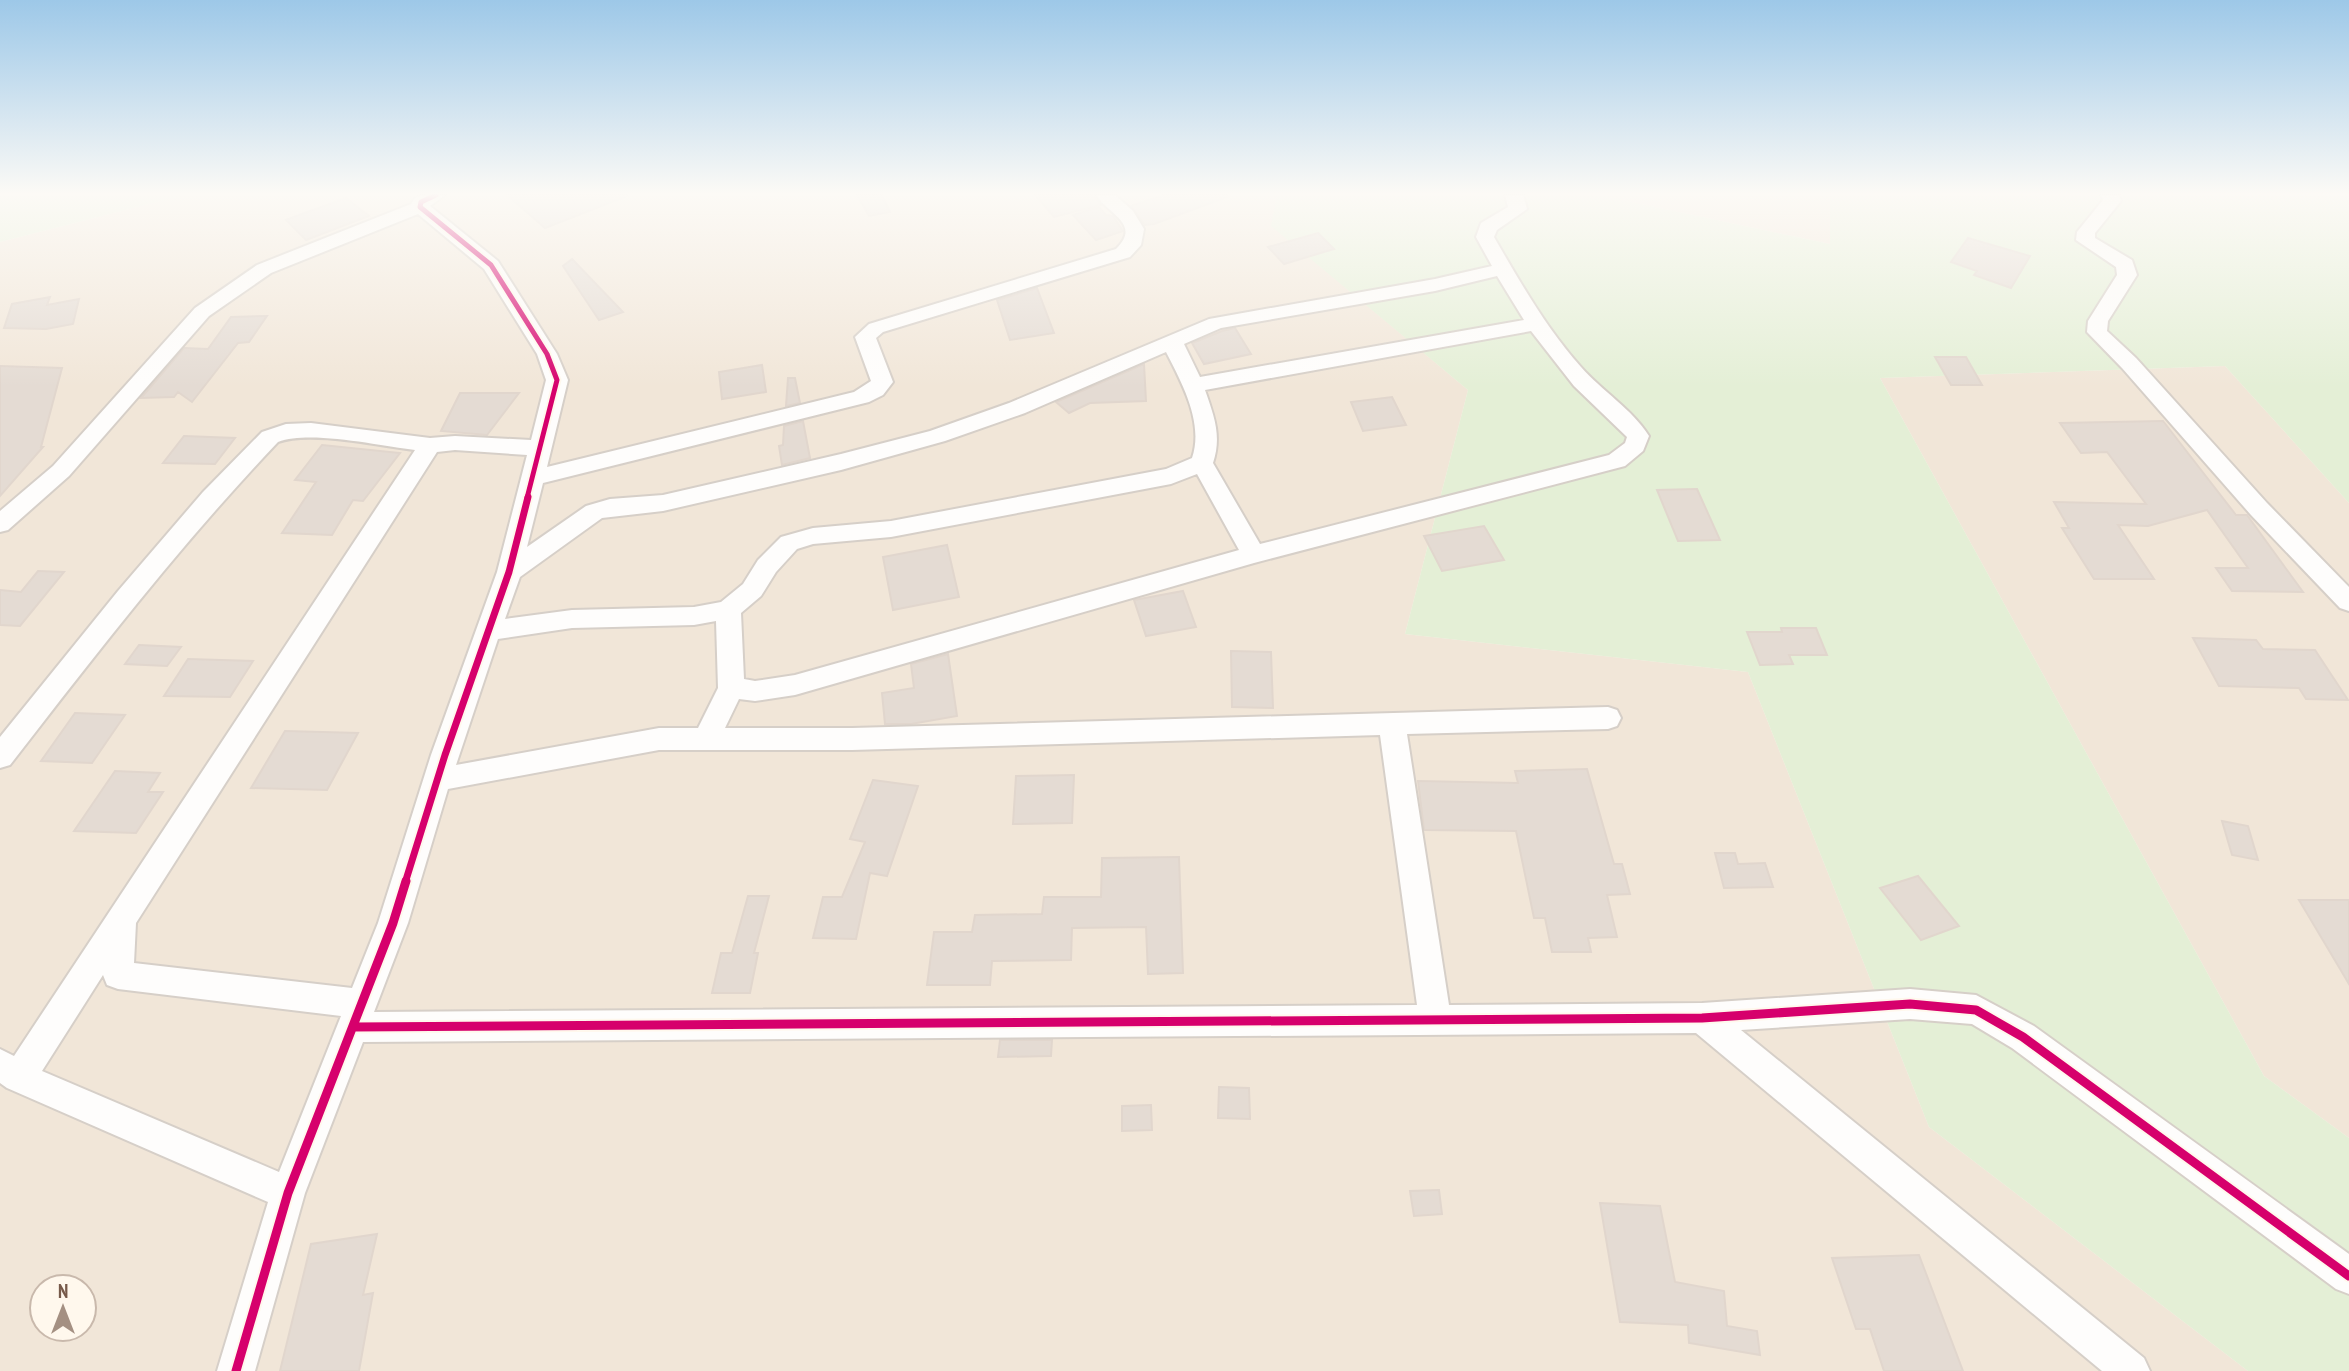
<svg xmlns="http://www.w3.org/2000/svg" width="2349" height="1371" viewBox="0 0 2349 1371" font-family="'PT Sans Narrow',sans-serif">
<rect width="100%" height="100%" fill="#f8f3eb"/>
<path fill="#f1e6d8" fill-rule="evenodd" d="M184,195H1277L1272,226L1468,390L1405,634L1748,672L1929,1127L2248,1371H0V242ZM42,1287H84V1329H42Z
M1599,195H1830V244Z
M2225,366L2349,503V1138L2264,1076L1880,378Z"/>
<path fill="#e4efd6" d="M0,195H184L0,242Z
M1277,195H1599L1830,244V195H2349V503L2225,366L1880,378L2264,1076L2349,1138V1371H2248L1929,1127L1748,672L1405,634L1468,390L1271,226Z"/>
<path fill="#e4dbd3" stroke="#e1d6cd" stroke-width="2" d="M507,195H627V196L545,228Z
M857,195H882L890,212L869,216Z
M1035,195H1093L1101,205L1054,217Z
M1164,195H1227V197L1154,224L1145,225L1131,206Z
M346,198L369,216L306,240L286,220Z
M1099,207L1106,215L1113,216L1123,231L1096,240L1073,215Z
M1318,233L1334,249L1284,264L1268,247Z
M1968,238L2030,256L2011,288L1974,275L1977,271L1951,262Z
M572,259L623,312L599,320L563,266Z
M1037,288L1054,333L1010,340L997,300Z
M50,297L47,305L79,299L73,324L46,329L4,328L12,304Z
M267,316L249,342L238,343L192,402L178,392L174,397L141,398L184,348L208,349L231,317Z
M1235,328L1251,354L1204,364L1192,343L1222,331Z
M1935,357H1966L1982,385H1951Z
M1144,364L1146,401L1090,403L1069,413L1056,402Z
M762,365L766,392L722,399L719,372Z
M0,366L62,368L41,447H43L0,496Z
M788,378H795L800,403L786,406Z
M460,393H519L487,435L441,431Z
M1392,397L1406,425L1363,431L1351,402Z
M803,421L810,458L782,465L779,446L783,445L784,426Z
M2163,421L2236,515H2247L2303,592L2232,591L2216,568H2248L2207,510L2148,526L2118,525L2154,579H2094L2062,528H2069L2054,502L2146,504L2107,452L2081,453L2060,423Z
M184,436L235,438L215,464L163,463Z
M322,445L400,453L363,501L353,500L332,535L282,533L316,482L295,480Z
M1697,489L1720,540L1678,541L1657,490Z
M1484,526L1504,560L1442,571L1424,536Z
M947,545L959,597L893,610L883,557Z
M38,571L64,572L20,626L0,625V590L21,592Z
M1183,591L1196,627L1146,636L1134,600Z
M1781,628H1816L1827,655H1789L1793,664L1760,665L1747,632H1782Z
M2193,638L2256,640L2263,649L2315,650L2348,700L2306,699L2299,688L2219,686Z
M139,645L181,647L167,666L125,664Z
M1231,651L1271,652L1273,708L1232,707Z
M948,654L957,716L911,724H885L882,693L914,688L911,664Z
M188,659L253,661L230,697L164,696Z
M75,713L125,715L92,763L41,761Z
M285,731L358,733L327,790L251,788Z
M1587,769L1614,864H1622L1630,894L1607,895L1617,937L1588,938L1591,952H1552L1545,918H1534L1516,831L1424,830L1418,781L1518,783L1515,771Z
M115,771L160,773L148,792H163L136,833L74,831Z
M1074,775L1072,823L1013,824L1016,776Z
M873,780L918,786L887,876L870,873L856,939L813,938L823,897H842L865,842L850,839Z
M2222,821L2248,826L2258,860L2232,855Z
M1715,853H1735L1738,864L1765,863L1773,887L1724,888Z
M1179,857L1183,973L1148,974L1146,927L1072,928L1071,960L992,961L990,985H927L934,932H972L975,915L1042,914L1044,897H1101L1102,858Z
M1918,876L1959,926L1921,940L1880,888Z
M748,896H769L754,953H758L750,993H712L721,953H732Z
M2299,900H2349V984Z
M1000,1040H1052L1051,1056L998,1057Z
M1219,1087L1249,1088L1250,1119L1218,1118Z
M1151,1105L1152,1130L1122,1131V1106Z
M1439,1190L1442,1214L1414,1216L1410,1191Z
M1600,1203L1660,1206L1675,1282L1724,1291L1727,1326L1757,1331L1760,1355L1689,1343L1688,1325L1620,1322Z
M377,1234L363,1295L373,1293L359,1371H280L311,1244Z
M1919,1255L1963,1371H1884L1870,1329H1856L1832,1258Z"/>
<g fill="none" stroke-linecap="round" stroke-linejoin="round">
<g stroke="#d6cfc8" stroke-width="4">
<path id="minor" d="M422,195H445L430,206L498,261L557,354L568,380L547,467L854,392L871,381L855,337L869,324L1116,249C1142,224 1108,214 1096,195H1115L1133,211L1144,229L1141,245L1130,257L883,332L876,338L893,382L883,395L869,402L543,483L527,547L586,506L610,499L663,495L841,454L930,431L1009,403L1209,319L1435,279L1492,266L1476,237L1481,223L1508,207L1505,195H1523L1527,209L1497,230L1494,237C1520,282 1546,328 1581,367C1602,391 1632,409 1649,436L1643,451L1625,466L1254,563L795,695L755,701L739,699L725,728H852L1608,707L1617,710L1621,718L1617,726L1608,729L1407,734L1449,1005L1702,1003L1910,989L1976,995L2034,1026L2349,1254V1294L2336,1289L2012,1048L1972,1024L1910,1019L1741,1030L2144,1358L2150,1371H2102L1696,1033L363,1042L305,1193L255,1371H217L268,1202L7,1088L0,1083V1049L14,1056L415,450C379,446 311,430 278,442C181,544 96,654 10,765L0,768V737L118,591L203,492L262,432L286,424L311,423L430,438L455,436L531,440L546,380L537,354L484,269L418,214L271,273L209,316L69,476L8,530L0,532V511L53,466L195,308L257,265L411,204L415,198ZM1497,276L1524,320L1200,377L1184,344L1221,328L1435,291ZM1531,331L1574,386L1627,437L1625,443L1609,455L1260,544L1213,463C1222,436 1214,416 1205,390ZM1166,352C1182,383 1204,423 1192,458L1166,469L891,521L813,528L781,537L758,560L743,584L721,602L694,607L572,610L505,619L520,577L602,518L663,511L841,470L945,441L1025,413ZM455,450L527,455L497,572L431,755L378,923L352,988L134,963L136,923L437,452ZM1197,474L1239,550L795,675L755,681L744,679L741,613L761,596L776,572L797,549L813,544L891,537L1171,484ZM716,621L718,688L698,728H659L456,765L498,639L572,628L694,625ZM1380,735L1417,1005L374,1012L408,923L448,789L659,750H852ZM103,975L107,985L118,989L341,1016L279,1172L42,1071Z
M2101,195H2119L2121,201L2095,233V238L2132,260L2137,275L2108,321L2107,331L2136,358L2267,503L2349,587V611L2340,608L2251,515L2122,368L2087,332L2088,321L2117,275L2116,267L2076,240L2077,232L2103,200Z"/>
</g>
<use href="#minor" fill="#fefdfc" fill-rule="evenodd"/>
<g stroke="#fff8ed" stroke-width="9">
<path id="cycleway-far2" d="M436,195L421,202L420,207L491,265L547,354L557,380L527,498"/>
</g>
<g stroke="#fff8ed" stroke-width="11">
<path id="cycleway-far1" d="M405,883L445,755L509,572L528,497"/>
</g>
<g stroke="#fff8ed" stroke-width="13">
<path id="cycleway" d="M353,1027L1702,1018L1910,1004L1976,1010L2023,1037L2349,1276
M236,1371L288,1193L393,923L406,881"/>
</g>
<use href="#cycleway-far2" stroke="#d6006c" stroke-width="5"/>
<use href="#cycleway-far1" stroke="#d6006c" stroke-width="7"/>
<use href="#cycleway" stroke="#d6006c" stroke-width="9"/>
</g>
<linearGradient id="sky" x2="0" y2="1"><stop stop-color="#9dc8e8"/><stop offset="0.5" stop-color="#fcfaf6"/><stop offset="1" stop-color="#fcfaf6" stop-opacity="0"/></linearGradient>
<rect width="2349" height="387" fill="url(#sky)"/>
<g transform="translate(63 1308)"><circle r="33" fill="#fff8ed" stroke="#c9b9ac" stroke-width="2"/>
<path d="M0-5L12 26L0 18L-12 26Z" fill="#a49082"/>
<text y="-10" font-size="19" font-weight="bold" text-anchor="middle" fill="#775a4a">N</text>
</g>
</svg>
